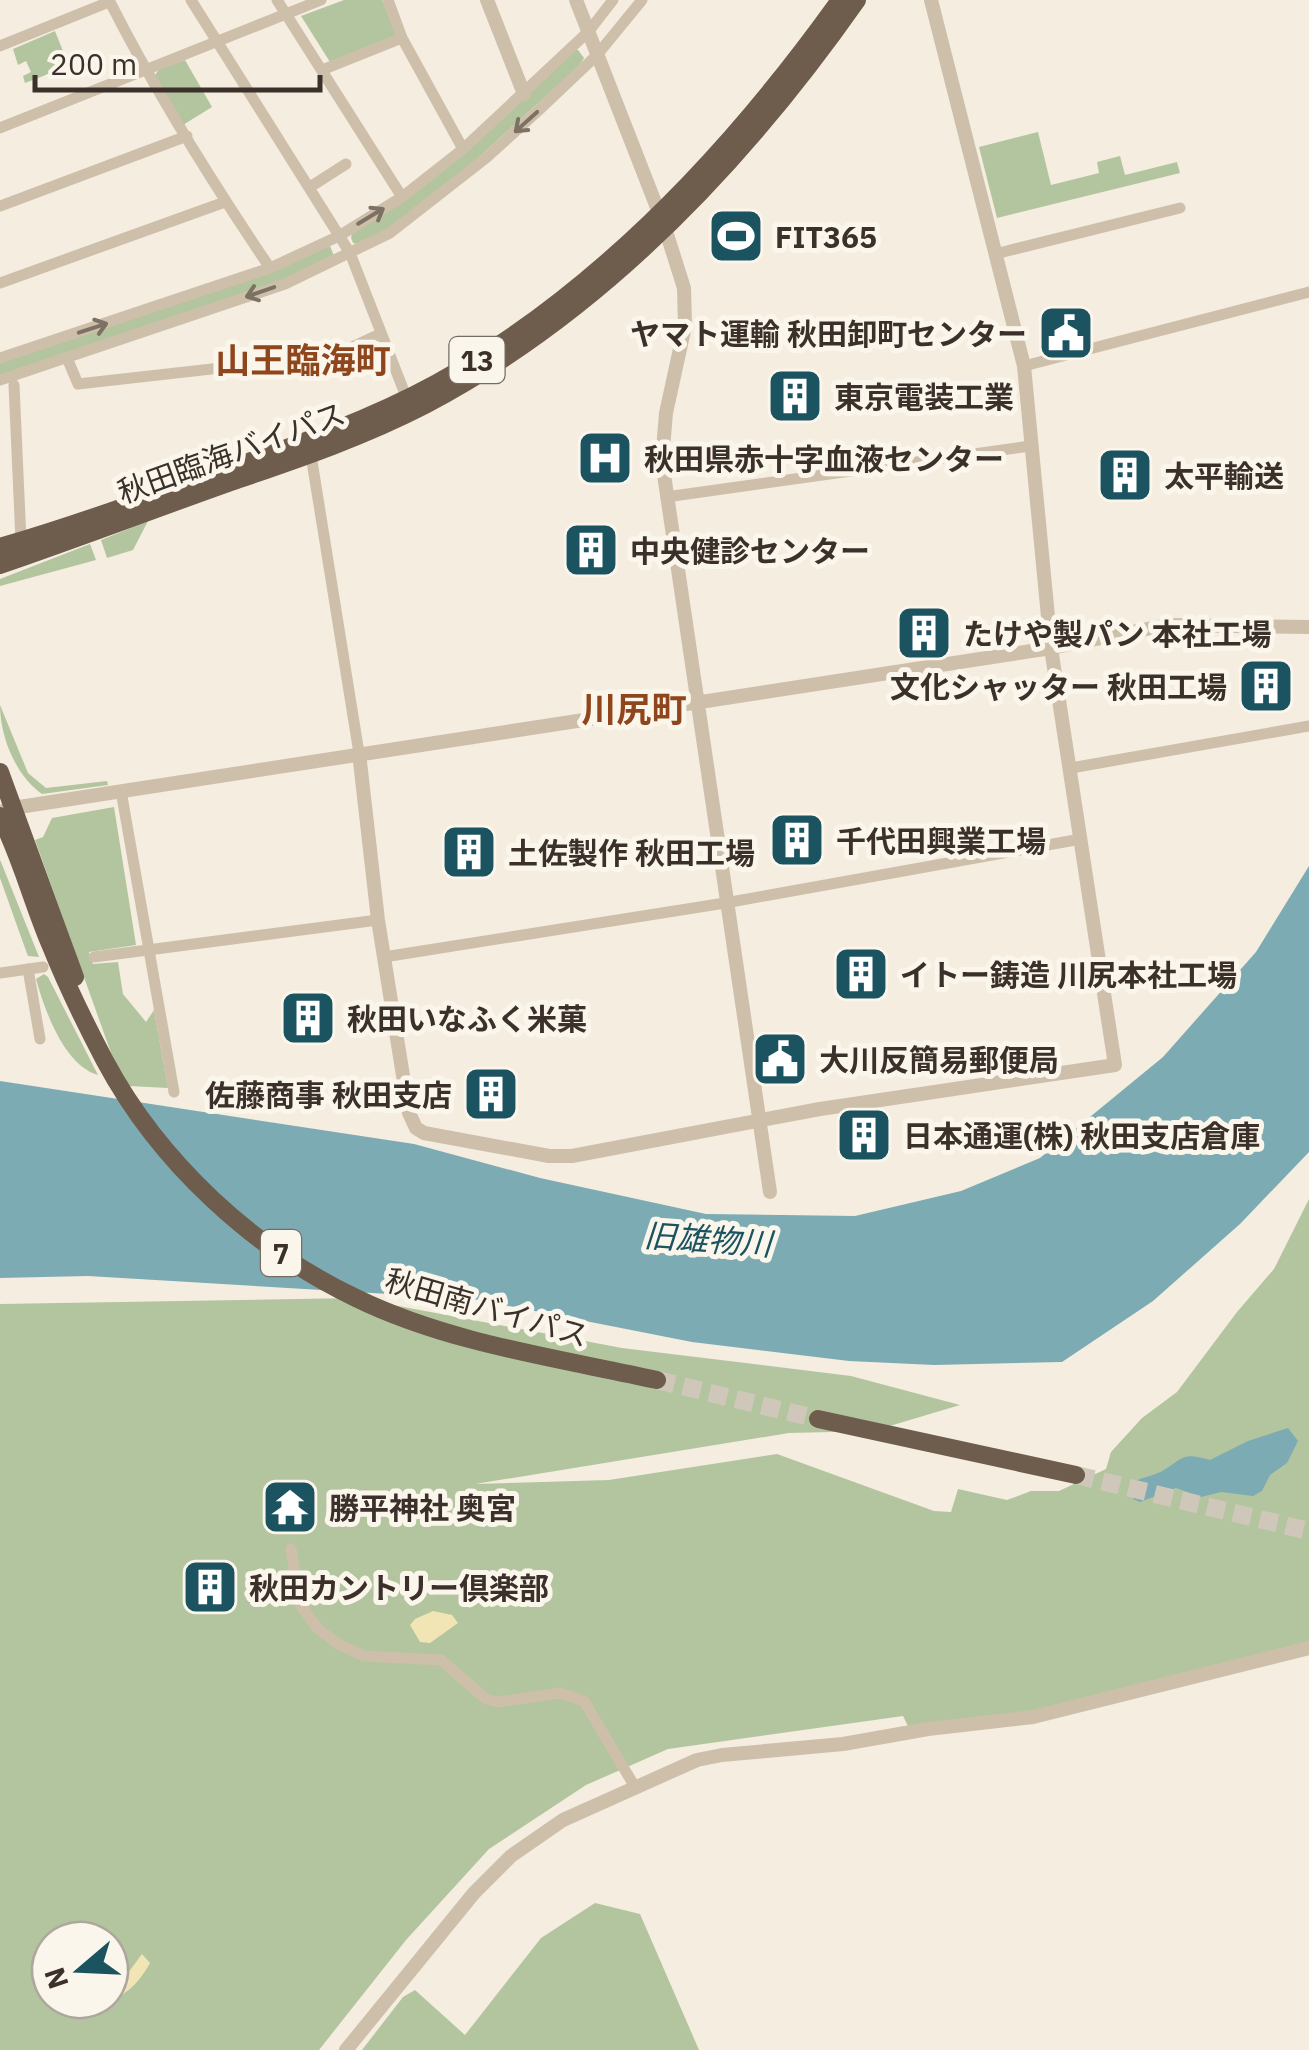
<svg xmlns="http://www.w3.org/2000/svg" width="1309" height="2050" viewBox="0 0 1309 2050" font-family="'IBM Plex Sans','Noto Sans JP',sans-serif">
<rect width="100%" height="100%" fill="#f5eddf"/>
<path fill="#b3c59e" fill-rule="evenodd" d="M344,0H382L397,34L390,42L330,62L301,16Z
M55,31L69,66L25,83L23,76L31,72L26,61L18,65L13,49Z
M573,50H578L584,58L579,66L433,199L362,245L353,243L351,238L353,229L403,199Z
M185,60L212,107L183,125L154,77L159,69Z
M1038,132L1051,185L1099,173L1097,162L1120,156L1125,175L1177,162L1180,173L997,218L979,147Z
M330,246L334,256L284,282L0,377V362Z
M148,521L133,550L107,558L101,540Z
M90,544L96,560L0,586V579Z
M0,705L28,773L46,788L107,781L108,785L42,794C16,776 0,737 0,705Z
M114,807L136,945L89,952L93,964L118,962L123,994L146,1022L154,1010L168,1088L129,1086L115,1064L35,840L43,837L52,818Z
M0,860L1,862L39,957L28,956L25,948L0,878Z
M44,974L48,977L98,1075C64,1065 45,1011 36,979Z
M1309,1199V1643L1037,1712L908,1726L903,1716L668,1749L586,1785L489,1849L406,1940L319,2050H0V1304L356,1298L622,1348L851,1376L960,1405L873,1431L789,1433L475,1484L609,1480L777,1454L934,1511L951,1512L958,1489L1007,1500L1031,1491H1059L1106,1469L1111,1452L1142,1418L1177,1392L1237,1312L1274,1269ZM50,1940H110V2000H50Z
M595,1903L640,1914L699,2050H362L403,1997L415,1990L465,2035L541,1938Z"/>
<path fill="#f1e4b5" d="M433,1611L452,1615L458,1623L430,1643L420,1642L410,1625L415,1619Z
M142,1954L150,1963C143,1976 130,1993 116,1997L111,1995L114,1984C126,1979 134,1964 142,1954Z"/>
<path fill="#7cabb4" d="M1309,866V1152L1240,1224L1153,1301L1062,1362L934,1365L849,1361L692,1342L473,1299L88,1276L0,1278V1081L414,1144L540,1178L706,1214L855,1216L961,1191L1040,1158L1163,1057L1256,952Z
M1288,1428L1298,1441L1287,1463L1270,1475L1262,1491L1253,1496L1221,1492L1201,1497L1176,1488L1140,1502L1133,1499V1483C1143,1476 1155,1476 1164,1470C1186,1456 1183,1453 1210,1460L1248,1441Z"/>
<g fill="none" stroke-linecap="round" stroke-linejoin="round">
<path stroke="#d0c7bb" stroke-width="18" stroke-dasharray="18 9" stroke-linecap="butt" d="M657,1380L818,1419
M1076,1475L1309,1531"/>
<path stroke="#cebfaa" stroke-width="11" d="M109,0C156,93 212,182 270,268
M191,0L350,253L407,399
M277,0L402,197
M388,0L402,38L463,149
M0,46L109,2
M322,70L402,38
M0,128L321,0
M310,187L346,164
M0,206L187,136
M995,254L1180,208
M0,283L225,202
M0,358L270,268L339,236L402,197L463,149L589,31L613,0
M67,358L78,384L335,355L380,334
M1024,366L1309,292
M0,380L285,284L390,233L486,158L539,110L597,55L642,0
M14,385L21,541
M310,449L359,753
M666,497L1030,446
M1071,768L1309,726
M121,791L174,1092
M94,957L378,920
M384,957L725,903L1081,839
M28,969L40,1039
M0,973L43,967
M291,1549L300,1604L317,1628L338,1644L364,1656L441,1660L486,1699L498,1702L560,1693L584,1701L635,1787"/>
<path stroke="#cebfaa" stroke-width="14" d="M487,0L524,94
M576,0L665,228L684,288L685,326L666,413L662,461L770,1192
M359,753L378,920L409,1113L416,1128L424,1133L549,1156H572L820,1109L1115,1065L1051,648L1024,366L931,0
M6,809L1051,648L1167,625L1309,627
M346,2050L474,1893L511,1856L563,1820L697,1760L722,1755L843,1744L928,1729L1033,1717L1309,1648"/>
<path stroke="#6e5c4d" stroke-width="18" d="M0,547C82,523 163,493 243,464C317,437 390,412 458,371C611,280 737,144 840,0
M0,565C76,539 152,510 228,483C295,460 361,438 425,405C601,312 744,161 857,0
M0,772L75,977
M0,816C21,857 32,902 50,944C66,984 85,1023 105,1061C159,1162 253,1249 356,1298C448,1343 557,1358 657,1380
M818,1419L1076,1475"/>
</g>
<defs><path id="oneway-shaft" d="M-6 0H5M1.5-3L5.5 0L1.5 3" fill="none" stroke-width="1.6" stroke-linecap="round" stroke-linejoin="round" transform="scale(2.5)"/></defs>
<g stroke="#7d7164">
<use href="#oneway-shaft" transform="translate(526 122) rotate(138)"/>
<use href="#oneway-shaft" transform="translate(371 216) rotate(-31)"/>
<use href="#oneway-shaft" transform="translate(260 292) rotate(161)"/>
<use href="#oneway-shaft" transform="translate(93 328) rotate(-18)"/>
</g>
<defs>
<g id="stadium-square" transform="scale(2.875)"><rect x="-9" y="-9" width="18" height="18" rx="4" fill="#1c5360" stroke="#fbf6ec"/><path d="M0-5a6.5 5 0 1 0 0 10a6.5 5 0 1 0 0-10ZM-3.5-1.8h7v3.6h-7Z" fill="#fff"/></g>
<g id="civic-square" transform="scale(2.875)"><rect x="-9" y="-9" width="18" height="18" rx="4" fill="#1c5360" stroke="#fbf6ec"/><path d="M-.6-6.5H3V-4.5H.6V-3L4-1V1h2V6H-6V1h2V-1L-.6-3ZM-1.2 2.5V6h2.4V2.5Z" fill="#fff"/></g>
<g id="building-square" transform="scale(2.875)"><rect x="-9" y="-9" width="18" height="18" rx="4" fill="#1c5360" stroke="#fbf6ec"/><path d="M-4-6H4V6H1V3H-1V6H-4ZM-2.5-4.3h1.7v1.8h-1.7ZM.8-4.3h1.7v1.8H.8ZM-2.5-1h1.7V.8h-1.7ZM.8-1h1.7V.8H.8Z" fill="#fff"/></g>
<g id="hospital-square" transform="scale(2.875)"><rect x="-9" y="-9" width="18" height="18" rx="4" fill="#1c5360" stroke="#fbf6ec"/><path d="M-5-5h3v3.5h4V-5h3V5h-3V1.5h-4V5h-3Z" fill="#fff"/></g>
<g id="temple-square" transform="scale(2.875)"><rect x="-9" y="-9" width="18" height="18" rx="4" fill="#1c5360" stroke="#fbf6ec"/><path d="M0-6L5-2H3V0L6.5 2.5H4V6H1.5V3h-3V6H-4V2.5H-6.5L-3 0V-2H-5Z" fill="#fff"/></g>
</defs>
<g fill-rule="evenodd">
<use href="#stadium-square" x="736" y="236"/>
<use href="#civic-square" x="1066" y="333"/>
<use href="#building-square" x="795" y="396"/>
<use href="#hospital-square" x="605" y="458"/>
<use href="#building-square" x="1125" y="475"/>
<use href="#building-square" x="591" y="550"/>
<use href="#building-square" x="924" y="633"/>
<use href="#building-square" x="1266" y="686"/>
<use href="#building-square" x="797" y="840"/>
<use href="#building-square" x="469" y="852"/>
<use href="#building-square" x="861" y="974"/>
<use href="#building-square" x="308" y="1018"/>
<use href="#civic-square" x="780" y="1059"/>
<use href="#building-square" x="491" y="1094"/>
<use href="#building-square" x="864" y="1135"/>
<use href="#temple-square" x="290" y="1507"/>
<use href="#building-square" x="210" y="1587"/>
</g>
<g text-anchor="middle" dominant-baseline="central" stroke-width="10" stroke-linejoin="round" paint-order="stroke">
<g fill="#fbf6ec" stroke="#756c64" stroke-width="2.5">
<rect x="449.5" y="337" width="55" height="46" rx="8"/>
<rect x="261" y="1230" width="40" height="46" rx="8"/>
</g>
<g font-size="28" font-weight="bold" fill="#3b312a">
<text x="477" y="360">13</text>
<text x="281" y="1253">7</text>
</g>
<g font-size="30" font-weight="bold" fill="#3b312a" stroke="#fbf6ec" text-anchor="start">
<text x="775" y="236">FIT365</text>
<text x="1027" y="333" text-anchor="end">ヤマト運輸 秋田卸町センター</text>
<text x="834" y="396">東京電装工業</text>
<text x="644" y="458">秋田県赤十字血液センター</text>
<text x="1164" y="475">太平輸送</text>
<text x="630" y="550">中央健診センター</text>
<text x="963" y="633">たけや製パン 本社工場</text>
<text x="1227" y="686" text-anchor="end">文化シャッター 秋田工場</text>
<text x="836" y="840">千代田興業工場</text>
<text x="508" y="852">土佐製作 秋田工場</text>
<text x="900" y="974">イトー鋳造 川尻本社工場</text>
<text x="347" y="1018">秋田いなふく米菓</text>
<text x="819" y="1059">大川反簡易郵便局</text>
<text x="452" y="1094" text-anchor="end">佐藤商事 秋田支店</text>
<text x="903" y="1135">日本通運(株) 秋田支店倉庫</text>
<text x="329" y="1507">勝平神社 奥宮</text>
<text x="249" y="1587">秋田カントリー倶楽部</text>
</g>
<g font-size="30" fill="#3b312a" stroke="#fbf6ec">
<text transform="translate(231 452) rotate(-20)">秋田臨海バイパス</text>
<text transform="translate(487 1307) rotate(16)">秋田南バイパス</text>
</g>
<g font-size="32" font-style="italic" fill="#1c5360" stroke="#fbf6ec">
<text transform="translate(708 1239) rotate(4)">旧雄物川</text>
</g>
<g font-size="35" font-weight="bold" fill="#90461d" stroke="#fbf6ec">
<text x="303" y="360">山王臨海町</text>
<text x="634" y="709">川尻町</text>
</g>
</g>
<g transform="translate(80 1970) rotate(251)"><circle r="48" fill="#fbf6ec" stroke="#aea79e" stroke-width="2.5"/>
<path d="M0-8L18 38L0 25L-18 38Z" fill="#1c5360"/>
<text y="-15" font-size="28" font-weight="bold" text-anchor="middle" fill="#3b312a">N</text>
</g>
<path d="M35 75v15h285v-15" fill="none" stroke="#3b312a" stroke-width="5"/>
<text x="50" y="75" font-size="30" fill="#3b312a" stroke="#fbf6ec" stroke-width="8" paint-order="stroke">200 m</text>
</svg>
